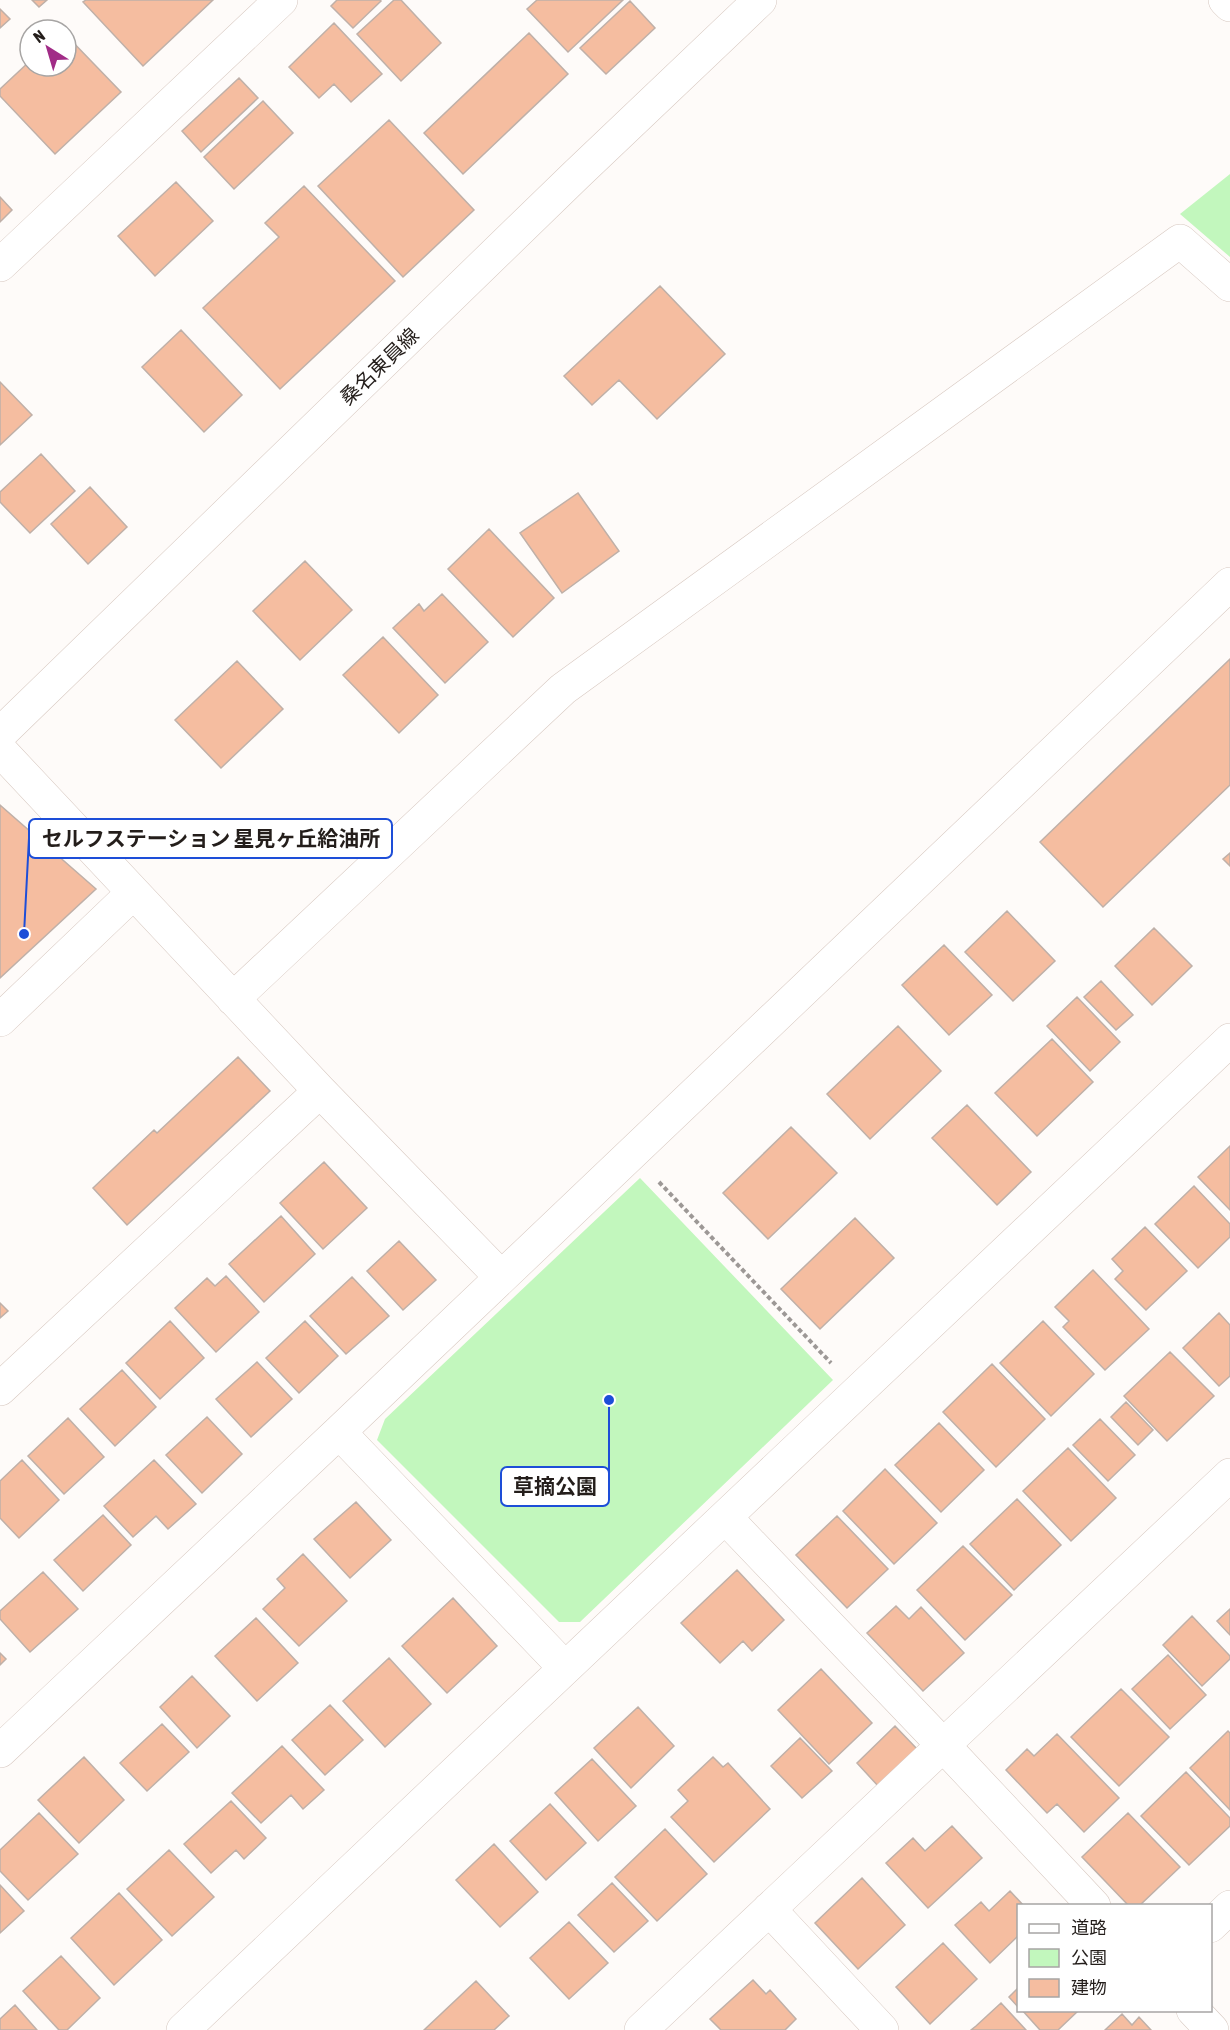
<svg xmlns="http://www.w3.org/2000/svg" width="1230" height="2030" viewBox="0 0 1230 2030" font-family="'Asap Condensed','Noto Sans JP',sans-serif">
<rect width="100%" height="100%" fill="#fefbf9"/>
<path fill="#c2f7bd" d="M1230,174V257L1180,214Z
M640,1178L833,1380L580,1622H559L377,1440L385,1419Z"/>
<path fill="#f5bda0" stroke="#bfb0a8" stroke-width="1.5" d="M32,0H47L39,7Z
M86,0H213L143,66L83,2Z
M337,0H380L381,1L353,28L331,6Z
M394,0H401L441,43L401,81L357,34Z
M537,0H623L568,52L527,9Z
M630,1L655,28L606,74L580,48Z
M0,9L10,19L0,28Z
M334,23L382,74L351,102L334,84L319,98L289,67Z
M529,33L568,74L463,174L424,133Z
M66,35L121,92L55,154L0,96V89L30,61V66H66Z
M239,78L258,98L201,152L182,131Z
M263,101L293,133L234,189L204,157Z
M389,120L474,210L403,277L318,186Z
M176,182L213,221L155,276L118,236Z
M304,186L395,281L280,389L203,308L279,237L265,223Z
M0,197L12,210L0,222Z
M660,286L725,354L657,419L619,380L592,405L564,376Z
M181,330L242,395L204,432L142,367Z
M0,382L32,415L0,445Z
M41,454L75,491L30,533L0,502V492Z
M90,487L127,527L88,564L51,524Z
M578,493L619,551L562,593L520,533Z
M489,529L554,598L513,637L448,569Z
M305,561L352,610L300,660L253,611Z
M442,594L488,642L445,683L393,628L419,604L424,611Z
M383,637L438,695L399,733L343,675Z
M1230,659V785L1103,907L1040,842Z
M237,661L283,709L221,768L175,720Z
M0,805L96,889L0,978Z
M1230,853V866L1223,859Z
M1007,911L1055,961L1013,1001L965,952Z
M1154,928L1192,966L1152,1005L1115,966Z
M944,945L992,995L949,1035L902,985Z
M1101,981L1133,1015L1116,1030L1084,997Z
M1077,997L1120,1042L1090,1071L1047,1026Z
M898,1026L941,1071L870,1139L827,1094Z
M1052,1039L1093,1082L1037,1136L995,1093Z
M238,1057L270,1091L127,1225L93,1188L154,1130L157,1133Z
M967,1105L1031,1172L997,1205L932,1138Z
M791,1127L837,1173L768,1239L723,1193Z
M1230,1146V1210L1198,1177Z
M324,1162L367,1208L323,1249L280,1203Z
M1194,1186L1230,1224V1237L1198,1268L1155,1224Z
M281,1216L315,1254L264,1302L229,1264Z
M855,1218L894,1258L820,1329L781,1289Z
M1145,1227L1187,1271L1146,1310L1115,1279L1123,1271L1112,1259Z
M399,1241L436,1280L403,1310L367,1271Z
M1093,1270L1149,1329L1105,1370L1063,1327L1069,1321L1055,1307Z
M226,1276L259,1312L216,1352L175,1308L207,1278L215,1286Z
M352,1277L389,1316L346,1354L310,1316Z
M0,1303L8,1311L0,1318Z
M1219,1313L1230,1325V1376L1219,1386L1183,1348Z
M170,1321L204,1358L160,1399L126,1363Z
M305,1321L338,1356L299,1393L266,1358Z
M1043,1321L1094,1374L1051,1416L1000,1363Z
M1170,1352L1214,1396L1167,1441L1124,1396Z
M257,1362L292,1399L251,1437L216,1399Z
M992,1364L1045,1419L996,1467L943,1412Z
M122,1370L156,1407L115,1446L80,1409Z
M1126,1402L1153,1430L1138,1445L1111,1417Z
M207,1417L242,1454L202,1493L166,1455Z
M68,1418L104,1457L64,1494L28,1456Z
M1100,1419L1135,1455L1108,1481L1073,1445Z
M939,1423L984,1470L941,1512L895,1465Z
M1068,1448L1116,1498L1071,1541L1023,1491Z
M22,1460L59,1500L19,1538L0,1518V1481Z
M154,1460L196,1504L168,1529L156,1516L133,1537L104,1506Z
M885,1469L937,1523L894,1564L843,1511Z
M1017,1499L1061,1545L1014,1590L970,1544Z
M356,1502L391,1540L350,1578L314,1539Z
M103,1515L131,1545L83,1591L54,1560Z
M837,1516L888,1569L847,1608L796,1555Z
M963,1546L1012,1595L965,1640L917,1590Z
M303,1554L347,1601L299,1646L263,1609L285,1588L277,1579Z
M737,1570L784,1620L752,1651L743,1641L720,1663L681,1623Z
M43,1572L78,1609L30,1652L0,1619V1611Z
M453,1598L497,1646L447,1693L402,1646Z
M896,1606L909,1619L921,1607L964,1653L923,1691L867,1633Z
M1230,1609V1635L1217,1621Z
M1192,1616L1230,1656V1659L1202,1686L1163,1645Z
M256,1618L298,1663L257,1701L215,1656Z
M0,1653L6,1659L0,1665Z
M1168,1655L1206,1695L1170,1729L1132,1689Z
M389,1658L431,1704L385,1747L343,1701Z
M821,1669L872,1723L829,1764L778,1710Z
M192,1676L230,1716L197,1748L160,1707Z
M1121,1689L1169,1737L1119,1786L1071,1737Z
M330,1705L363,1740L325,1775L292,1740Z
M638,1707L674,1746L631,1788L594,1748Z
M162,1724L189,1752L147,1791L120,1763Z
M895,1726L918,1750L879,1787L857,1763Z
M1228,1731L1230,1733V1810L1190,1768Z
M1057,1734L1119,1798L1084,1832L1057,1804L1047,1813L1006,1770L1027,1749L1034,1756Z
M800,1738L832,1771L802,1798L771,1766Z
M282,1746L324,1790L303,1809L291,1795L261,1823L232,1793Z
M84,1757L124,1800L79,1843L38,1800Z
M713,1757L723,1767L728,1763L770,1809L714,1862L671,1817L688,1801L678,1790Z
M592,1759L636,1806L598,1841L555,1793Z
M1186,1772L1230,1818V1826L1189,1865L1141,1816Z
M231,1801L266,1838L244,1859L236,1850L211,1873L184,1844Z
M550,1804L586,1843L546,1880L510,1841Z
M39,1813L78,1854L28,1900L0,1871V1850Z
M1128,1813L1180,1867L1139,1906H1129L1082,1857Z
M952,1826L982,1858L928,1908L886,1863L913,1838L925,1851Z
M665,1829L707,1874L657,1921L615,1877Z
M494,1844L538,1892L500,1927L456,1880Z
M169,1850L214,1897L172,1936L127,1889Z
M862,1878L905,1925L858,1969L815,1923Z
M612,1883L648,1921L614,1952L578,1915Z
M0,1885L24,1911L0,1933Z
M1010,1891L1024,1906H1018V1936L990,1963L955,1925L981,1902L989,1911Z
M119,1893L162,1940L114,1985L71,1938Z
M569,1922L608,1963L569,1999L530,1958Z
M943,1943L977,1979L930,2024L896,1987Z
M61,1956L100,1998L67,2030H59L23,1991Z
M753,1980L766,1994L770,1990L796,2019L785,2030H721L710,2019Z
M476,1981L509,2016L494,2030H424Z
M1018,1988V2007L1009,1997Z
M1001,2003L1026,2030H971L976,2026Z
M15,2005L37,2030H0V2019Z
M1022,2010H1079L1058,2030H1040Z
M1122,2014L1132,2025L1139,2017L1151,2030H1105Z"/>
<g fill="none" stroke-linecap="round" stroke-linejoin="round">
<g stroke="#d7c8c0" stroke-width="34">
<path id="street" d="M0,265L281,0
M0,750L320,1091L501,1277
M233,999L563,689L1180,241L1230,285
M0,1020L133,893
M0,1389L320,1091
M339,1432L565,1668
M0,1751L339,1432L1230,584
M1094,1906L943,1745L725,1517L1230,1040
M769,1909L882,2030
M1210,1926L1230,1907
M1193,2010L1212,2030
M183,2030L725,1517
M641,2030L1230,1475"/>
</g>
<g stroke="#d7c8c0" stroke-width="34">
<path id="secondary" d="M1225,0L1230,5
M0,734L576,175L760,0"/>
</g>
<path stroke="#9d9896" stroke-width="4" stroke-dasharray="4.5 3" stroke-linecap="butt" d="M659,1182L831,1363"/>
<use href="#street" stroke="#fff" stroke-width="33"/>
<use href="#secondary" stroke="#fff" stroke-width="33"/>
</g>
<g text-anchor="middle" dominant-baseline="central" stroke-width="4.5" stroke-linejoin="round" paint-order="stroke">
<g font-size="20" fill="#241e1b" stroke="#fff">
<text transform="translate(379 366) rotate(-44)">桑名東員線</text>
</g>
</g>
<path fill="none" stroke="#1d4ed8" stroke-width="2" d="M24 934L29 838M609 1400L609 1487"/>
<g fill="#1d4ed8" stroke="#fff" stroke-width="2">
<circle cx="24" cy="934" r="6"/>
<circle cx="609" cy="1400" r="6"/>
</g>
<g fill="#fff" stroke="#1d4ed8" stroke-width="2">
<rect x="29" y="819" width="363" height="39" rx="6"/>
<rect x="501" y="1467" width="108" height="39" rx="6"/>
</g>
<g font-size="21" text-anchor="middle" font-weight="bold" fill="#241e1b">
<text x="211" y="846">セルフステーション 星見ヶ丘給油所</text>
<text x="555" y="1494">草摘公園</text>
</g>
<rect x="1017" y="1904" width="195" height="108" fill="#ffffff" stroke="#a7a5a4" stroke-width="1.5"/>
<rect x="1029" y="1924" width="30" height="9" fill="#ffffff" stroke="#a7a5a4" stroke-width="1.5"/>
<text x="1071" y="1934" font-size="18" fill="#241e1b">道路</text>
<rect x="1029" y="1949" width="30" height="18" fill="#c2f7bd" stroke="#a7a5a4" stroke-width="1.5"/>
<text x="1071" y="1964" font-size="18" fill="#241e1b">公園</text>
<rect x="1029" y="1979" width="30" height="18" fill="#f5bda0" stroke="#a7a5a4" stroke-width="1.5"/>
<text x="1071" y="1994" font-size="18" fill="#241e1b">建物</text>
<g transform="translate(48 48) rotate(323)"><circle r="28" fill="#ffffff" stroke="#a7a5a4" stroke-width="1.5"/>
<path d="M0-4.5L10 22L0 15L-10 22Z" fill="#a12c87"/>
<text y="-9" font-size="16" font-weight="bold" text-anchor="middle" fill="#241e1b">N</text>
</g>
</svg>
